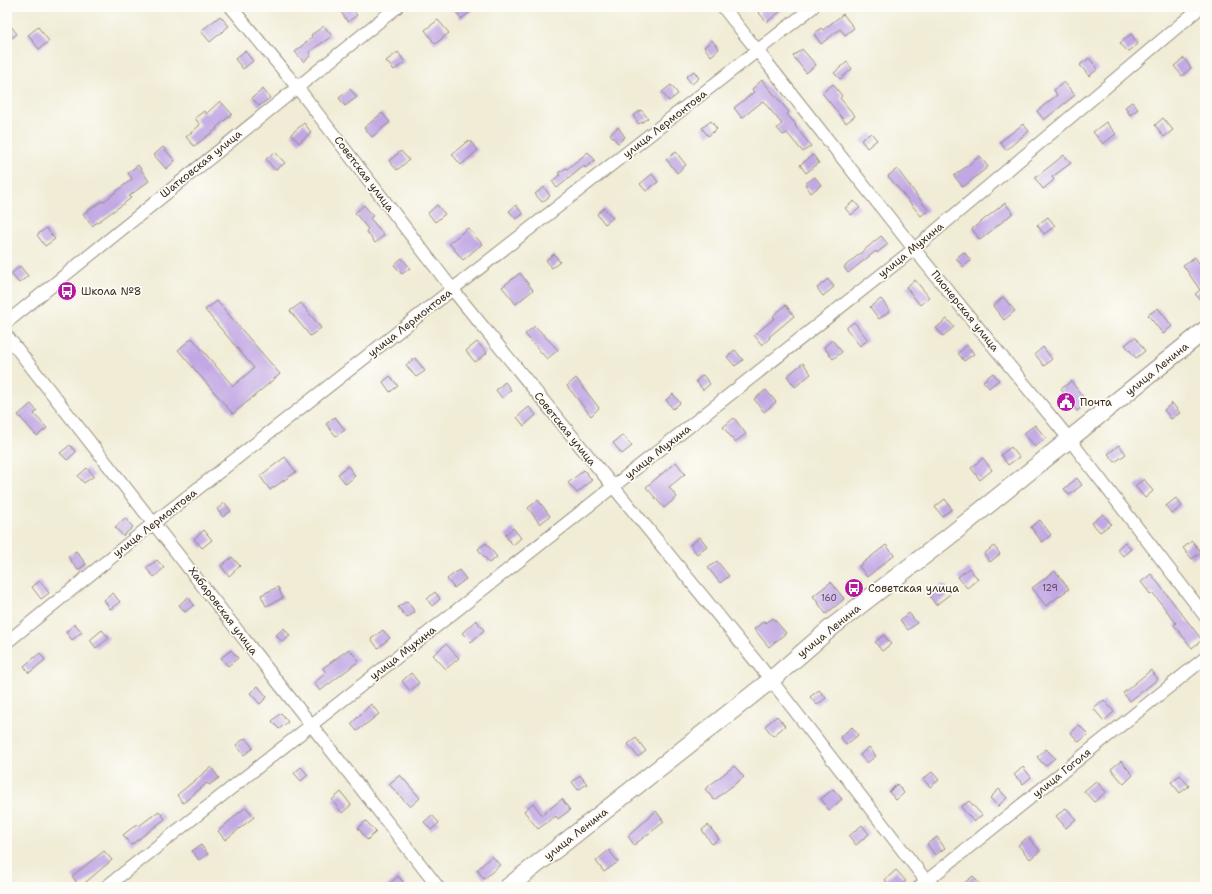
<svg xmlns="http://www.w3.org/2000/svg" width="1212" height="894" viewBox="0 0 1212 894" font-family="'Shantell Sans',sans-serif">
<rect width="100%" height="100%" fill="#fdfcf7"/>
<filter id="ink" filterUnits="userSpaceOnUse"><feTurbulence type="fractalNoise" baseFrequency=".025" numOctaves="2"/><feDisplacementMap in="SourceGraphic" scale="8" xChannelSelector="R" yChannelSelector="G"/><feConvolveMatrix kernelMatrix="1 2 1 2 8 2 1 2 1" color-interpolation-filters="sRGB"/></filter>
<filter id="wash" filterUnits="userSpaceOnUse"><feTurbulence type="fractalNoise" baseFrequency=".012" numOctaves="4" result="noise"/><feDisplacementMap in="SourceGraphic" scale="16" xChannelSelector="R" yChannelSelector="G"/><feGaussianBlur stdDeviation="0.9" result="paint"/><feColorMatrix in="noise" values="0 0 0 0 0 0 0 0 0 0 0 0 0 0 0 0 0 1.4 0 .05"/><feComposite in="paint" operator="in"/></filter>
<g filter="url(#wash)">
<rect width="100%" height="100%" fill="#f0ecd6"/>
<g id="blocks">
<path fill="#c1a7e4" d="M347,7H351L357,15L348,22L341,12Z
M452,7H477L461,19Z
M765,7H786L767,22L759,13Z
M843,14L854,28L845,35L840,29L821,44L814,34L821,28L823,30Z
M220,16L229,26L210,42L201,31Z
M438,20L449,33L435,44L425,30Z
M7,21L17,34L7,42Z
M324,26L332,36L309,52L311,55L304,62L295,52L312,37L311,35Z
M38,27L49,41L39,49L28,35Z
M1131,34L1138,44L1128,52L1120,43Z
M712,40L719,49L711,56L704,47Z
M802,49L816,65L806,73L793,56Z
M245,51L253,61L243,69L235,59Z
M398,52L405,62L394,70L386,61Z
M1089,58L1098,69L1089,76L1080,65Z
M1184,58L1191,68L1182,76L1174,66Z
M847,62L852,69L840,79L834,73Z
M694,71L699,78L692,84L686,77Z
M762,80L789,112L787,114L796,125L795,126L811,146L803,152L787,133L783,135L777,128L782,124L763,101L742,118L734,108L754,92L752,89Z
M1064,82L1075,95L1044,120L1037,111L1057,95L1054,90Z
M833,84L842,96L840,98L855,116L846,123L822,93Z
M671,85L678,94L669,101L662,92Z
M263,89L270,98L259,106L252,98Z
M350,89L357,97L345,106L339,98Z
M220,101L232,114L216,128L217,129L194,146L186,137L200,125L195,118L204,111L206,114Z
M1132,102L1138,109L1130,115L1125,107Z
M641,110L648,118L639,124L633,116Z
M382,113L390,122L372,137L364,128Z
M1163,118L1173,130L1164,137L1155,125Z
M711,121L717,129L708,136L702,128Z
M1106,122L1116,134L1103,144L1093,132Z
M304,123L311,132L299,143L291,134Z
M1023,124L1029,131L1006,150L1000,142Z
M618,127L625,137L618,143L610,134Z
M871,133L877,140L867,148L861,140Z
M469,140L478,150L461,165L452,154Z
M163,147L175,161L166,169L154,155Z
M401,151L409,160L397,170L389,161Z
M275,152L285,163L275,170L266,159Z
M588,152L595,160L585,168L584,166L557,188L552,181L560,175L558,173L566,168L567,169Z
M676,152L686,165L677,173L666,159Z
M813,155L819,163L806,173L800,165Z
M1064,155L1071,163L1052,177L1054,180L1043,189L1035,178Z
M980,156L988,167L963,187L954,176Z
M138,165L149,181L129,196L131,198L122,205L92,226L83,214L102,201L103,202L132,179L128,173Z
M897,169L928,210L921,216L888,176Z
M652,174L658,182L646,191L640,184Z
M815,177L821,185L811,193L805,184Z
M544,187L550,196L542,202L535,194Z
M854,201L860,208L851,215L845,208Z
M1005,203L1013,213L980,240L972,229Z
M364,205L373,216L370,218L384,235L375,243L366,231L368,229L355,213Z
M437,205L445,214L435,222L428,213Z
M516,205L523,214L516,219L509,211Z
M604,208L613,218L605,224L597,214Z
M1048,217L1055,226L1044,234L1037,225Z
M46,228L55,239L45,246L37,235Z
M468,228L482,244L463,260L449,243Z
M881,236L888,244L877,253L876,251L848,273L844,267Z
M964,252L971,261L963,267L956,258Z
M554,254L560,262L552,268L546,260Z
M1195,257L1205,272V305L1195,294L1200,290L1183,265Z
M402,258L410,268L402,274L394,265Z
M20,266L28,276L19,283L11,274Z
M520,273L533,290L516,304L502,287Z
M828,279L834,287L823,296L817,288Z
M915,280L929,297L920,305L906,287Z
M1003,297L1015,311L1004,320L993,306Z
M881,299L890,311L879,319L870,307Z
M217,301L280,374L233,414L178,350L192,338L233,386L254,368L205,310Z
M301,303L321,328L310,336L290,311Z
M786,305L794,316L769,337L770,338L762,345L754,335L775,318L773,316Z
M1158,308L1172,326L1163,334L1148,315Z
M947,319L954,327L943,336L936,328Z
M854,322L868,340L860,346L846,328Z
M535,326L558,350L547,359L525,334Z
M1135,337L1145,351L1136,358L1125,345Z
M832,340L842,352L833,359L824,347Z
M477,342L487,353L475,362L466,351Z
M967,345L974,354L964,361L958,353Z
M1043,347L1052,359L1044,366L1035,354Z
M735,350L743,360L735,366L727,357Z
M415,358L425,371L416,377L406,365Z
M803,363L811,374L795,387L787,376Z
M993,373L999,380L989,388L983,381Z
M703,375L710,384L703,390L696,381Z
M390,376L398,386L390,392L383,382Z
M576,378L599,408L591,416L567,386Z
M1071,381L1087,402L1077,411L1061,389Z
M505,382L511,390L502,398L496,390Z
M766,390L776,402L764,412L754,399Z
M673,394L680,403L673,409L666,400Z
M1172,403L1180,413L1171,419L1164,410Z
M31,404L37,411L34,414L47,428L37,436L18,415Z
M529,407L536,415L524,426L517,417Z
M335,417L345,430L336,436L326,424Z
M734,418L746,434L735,442L723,427Z
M1035,425L1046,438L1035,447L1024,433Z
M623,435L632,446L622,454L613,443Z
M70,445L76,452L67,460L60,453Z
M1119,445L1126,454L1115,462L1108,454Z
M1011,447L1019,457L1008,465L1001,455Z
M285,457L296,472L270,490L260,476Z
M983,458L992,470L980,480L971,468Z
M676,462L685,474L669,487L677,497L664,508L646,487Z
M348,466L355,476L346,484L338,474Z
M87,468L94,476L84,483L78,476Z
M584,470L592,480L577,493L568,483Z
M1077,478L1082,485L1069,495L1064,489Z
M1144,479L1153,491L1145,498L1135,486Z
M1176,498L1182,506L1172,514L1166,506Z
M945,499L952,509L942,516L935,507Z
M538,500L550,516L540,524L528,508Z
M225,503L231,511L223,517L217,509Z
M1103,514L1111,524L1100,532L1092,523Z
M125,518L133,527L123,536L115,527Z
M1040,520L1051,535L1042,542L1031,527Z
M513,528L521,538L513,545L505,535Z
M204,530L212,540L202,548L194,539Z
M700,537L707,546L697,554L690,545Z
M1192,541L1201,552L1192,559L1183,548Z
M1125,542L1131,549L1123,556L1117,549Z
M486,543L497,557L489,563L478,549Z
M886,545L894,555L867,577L859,566Z
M994,546L1000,554L990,562L984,554Z
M76,551L86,564L78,570L68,557Z
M232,557L240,566L229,576L221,566Z
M157,560L164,568L154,577L146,568Z
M717,561L729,576L720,583L708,568Z
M969,568L978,579L967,588L958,577Z
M459,570L466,579L454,588L447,579Z
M1055,571L1069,589L1046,606L1032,588Z
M1151,574L1202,640L1192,648L1174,625L1176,623L1153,593L1151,595L1141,582Z
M40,581L49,593L41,599L32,587Z
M831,582L844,599L826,614L813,596Z
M943,584L950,594L936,605L929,595Z
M278,587L283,598L266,606L261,595Z
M435,592L440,599L432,606L427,599Z
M113,593L120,602L110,609L104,600Z
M188,597L194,605L185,612L179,605Z
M407,601L415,612L407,618L398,607Z
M909,613L917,623L908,630L900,620Z
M773,618L786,633L769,647L754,629L764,621L766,623Z
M476,620L484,630L471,642L462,633Z
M75,624L82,632L72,640L66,632Z
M284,628L290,636L282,642L276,635Z
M102,630L109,638L96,648L90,640Z
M383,630L390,638L378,648L371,639Z
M884,635L891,644L882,651L875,642Z
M446,644L459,658L446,669L433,655Z
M349,649L359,661L320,691L314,683L326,673L323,668Z
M231,650L238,658L228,666L221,658Z
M40,653L45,660L29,673L24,666Z
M1151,670L1158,679L1130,701L1123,693Z
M411,673L419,683L410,691L402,681Z
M258,686L267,697L260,704L250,693Z
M819,690L826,698L817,705L810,697Z
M1104,700L1114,712L1104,721L1093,708Z
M371,704L379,714L357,731L351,724Z
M281,713L288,722L279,729L272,721Z
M777,716L785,726L773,736L765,726Z
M1079,725L1088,734L1079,742L1071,733Z
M852,727L858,735L846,745L840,737Z
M245,738L253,748L244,755L236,745Z
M636,738L646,751L638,757L628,744Z
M869,747L876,756L867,763L860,755Z
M1046,749L1055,758L1045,766L1037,757Z
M1121,761L1133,775L1124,784L1111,769Z
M734,766L744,777L714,800L705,789Z
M211,767L219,778L209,785L207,783L183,803L177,795Z
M301,767L308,775L301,781L294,773Z
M1023,767L1031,777L1023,784L1014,775Z
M932,772L939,780L930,787L923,779Z
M400,775L420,798L410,807L389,784Z
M580,775L587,784L578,790L572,782Z
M1180,775L1189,786L1180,793L1171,782Z
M1096,781L1106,792L1094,802L1084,791Z
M897,784L904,793L896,800L889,792Z
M833,789L842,799L829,810L821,799Z
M999,789L1007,798L998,806L990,798Z
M341,792L351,805L342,813L332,800Z
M562,799L570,810L558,819L556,816L538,829L524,811L533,803L542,815Z
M969,801L982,815L974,822L961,807Z
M246,807L254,817L225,840L218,831Z
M1066,808L1076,819L1066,828L1056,816Z
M159,811L165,819L131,845L123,835L137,824L139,826Z
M656,811L664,822L634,845L628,836Z
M432,815L439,823L431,830L424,822Z
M366,821L376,832L367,840L358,828Z
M708,825L719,839L712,844L702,830Z
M862,825L869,834L856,845L849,836Z
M937,837L945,848L935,855L927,844Z
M1028,837L1040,851L1030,859L1018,845Z
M201,845L208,854L199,860L192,851Z
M609,850L618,862L604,872L596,861Z
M104,851L112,860L80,887L72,876Z
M492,856L500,865L484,879L477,870Z
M896,870L906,881L899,887H891L885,880Z
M398,876L407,887H386Z
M973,876L982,887H959Z"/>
</g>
</g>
<g filter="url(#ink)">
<use href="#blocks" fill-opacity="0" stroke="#968b7a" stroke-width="1"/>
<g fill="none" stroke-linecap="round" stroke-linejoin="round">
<g stroke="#968b7a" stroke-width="14">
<path id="minor" d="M231,7L297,87L453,290L771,680L931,887
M723,7L914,249L1070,440L1205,616
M7,322L397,7
M7,336C152,519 293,704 438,887
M7,642L155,522L813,7
M106,887L914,249L1201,7
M919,887L1205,658"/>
</g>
<g stroke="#968b7a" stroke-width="19">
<path id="secondary" d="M508,887L771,680L832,627L947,538L1205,330"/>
</g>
<use href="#minor" stroke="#fff" stroke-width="12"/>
<use href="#secondary" stroke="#fff" stroke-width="17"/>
</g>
</g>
<defs>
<g id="bus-disc" transform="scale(1)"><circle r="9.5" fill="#b5179e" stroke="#fdfcf7"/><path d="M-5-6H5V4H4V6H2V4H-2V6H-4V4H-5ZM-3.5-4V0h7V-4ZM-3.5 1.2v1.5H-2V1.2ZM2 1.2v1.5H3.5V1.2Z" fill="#fff"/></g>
<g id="civic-disc" transform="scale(1)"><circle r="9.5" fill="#b5179e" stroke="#fdfcf7"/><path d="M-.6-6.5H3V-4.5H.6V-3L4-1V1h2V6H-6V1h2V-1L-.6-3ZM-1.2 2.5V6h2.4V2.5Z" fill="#fff"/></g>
</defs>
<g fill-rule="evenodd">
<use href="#bus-disc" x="67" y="291"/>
<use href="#civic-disc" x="1066" y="402"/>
<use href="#bus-disc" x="854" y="588"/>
</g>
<g text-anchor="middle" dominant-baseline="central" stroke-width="3.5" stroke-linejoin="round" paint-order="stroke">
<g font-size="9" fill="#5c4950">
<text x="1050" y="588">129</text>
<text x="829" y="598">160</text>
</g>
<g font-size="11" fill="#3b2a1e" stroke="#fdfcf7">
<text transform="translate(665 124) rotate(-38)">улица Лермонтова</text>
<text transform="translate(201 164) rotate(-39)">Шатковская улица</text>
<text transform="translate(364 174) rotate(53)">Советская улица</text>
<text transform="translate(911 250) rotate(-39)">улица Мухина</text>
<text transform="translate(965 311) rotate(51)">Пионерская улица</text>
<text transform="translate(410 323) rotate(-38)">улица Лермонтова</text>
<text transform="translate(1157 369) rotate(-39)">улица Ленина</text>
<text transform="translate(565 429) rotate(51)">Советская улица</text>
<text transform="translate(658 452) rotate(-38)">улица Мухина</text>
<text transform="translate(155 523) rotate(-38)">улица Лермонтова</text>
<text transform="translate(223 611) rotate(53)">Хабаровская улица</text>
<text transform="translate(829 631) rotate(-39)">улица Ленина</text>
<text transform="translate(403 653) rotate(-38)">улица Мухина</text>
<text transform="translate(1062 773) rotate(-39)">улица Гоголя</text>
<text transform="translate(576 834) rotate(-38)">улица Ленина</text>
</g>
<g font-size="11" fill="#3b2a1e" stroke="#fdfcf7" text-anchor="start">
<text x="81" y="291">Школа №8</text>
<text x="1080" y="402">Почта</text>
<text x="868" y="588">Советская улица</text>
</g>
</g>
<rect width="1212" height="894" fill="none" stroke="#fdfcf7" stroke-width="24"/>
</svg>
